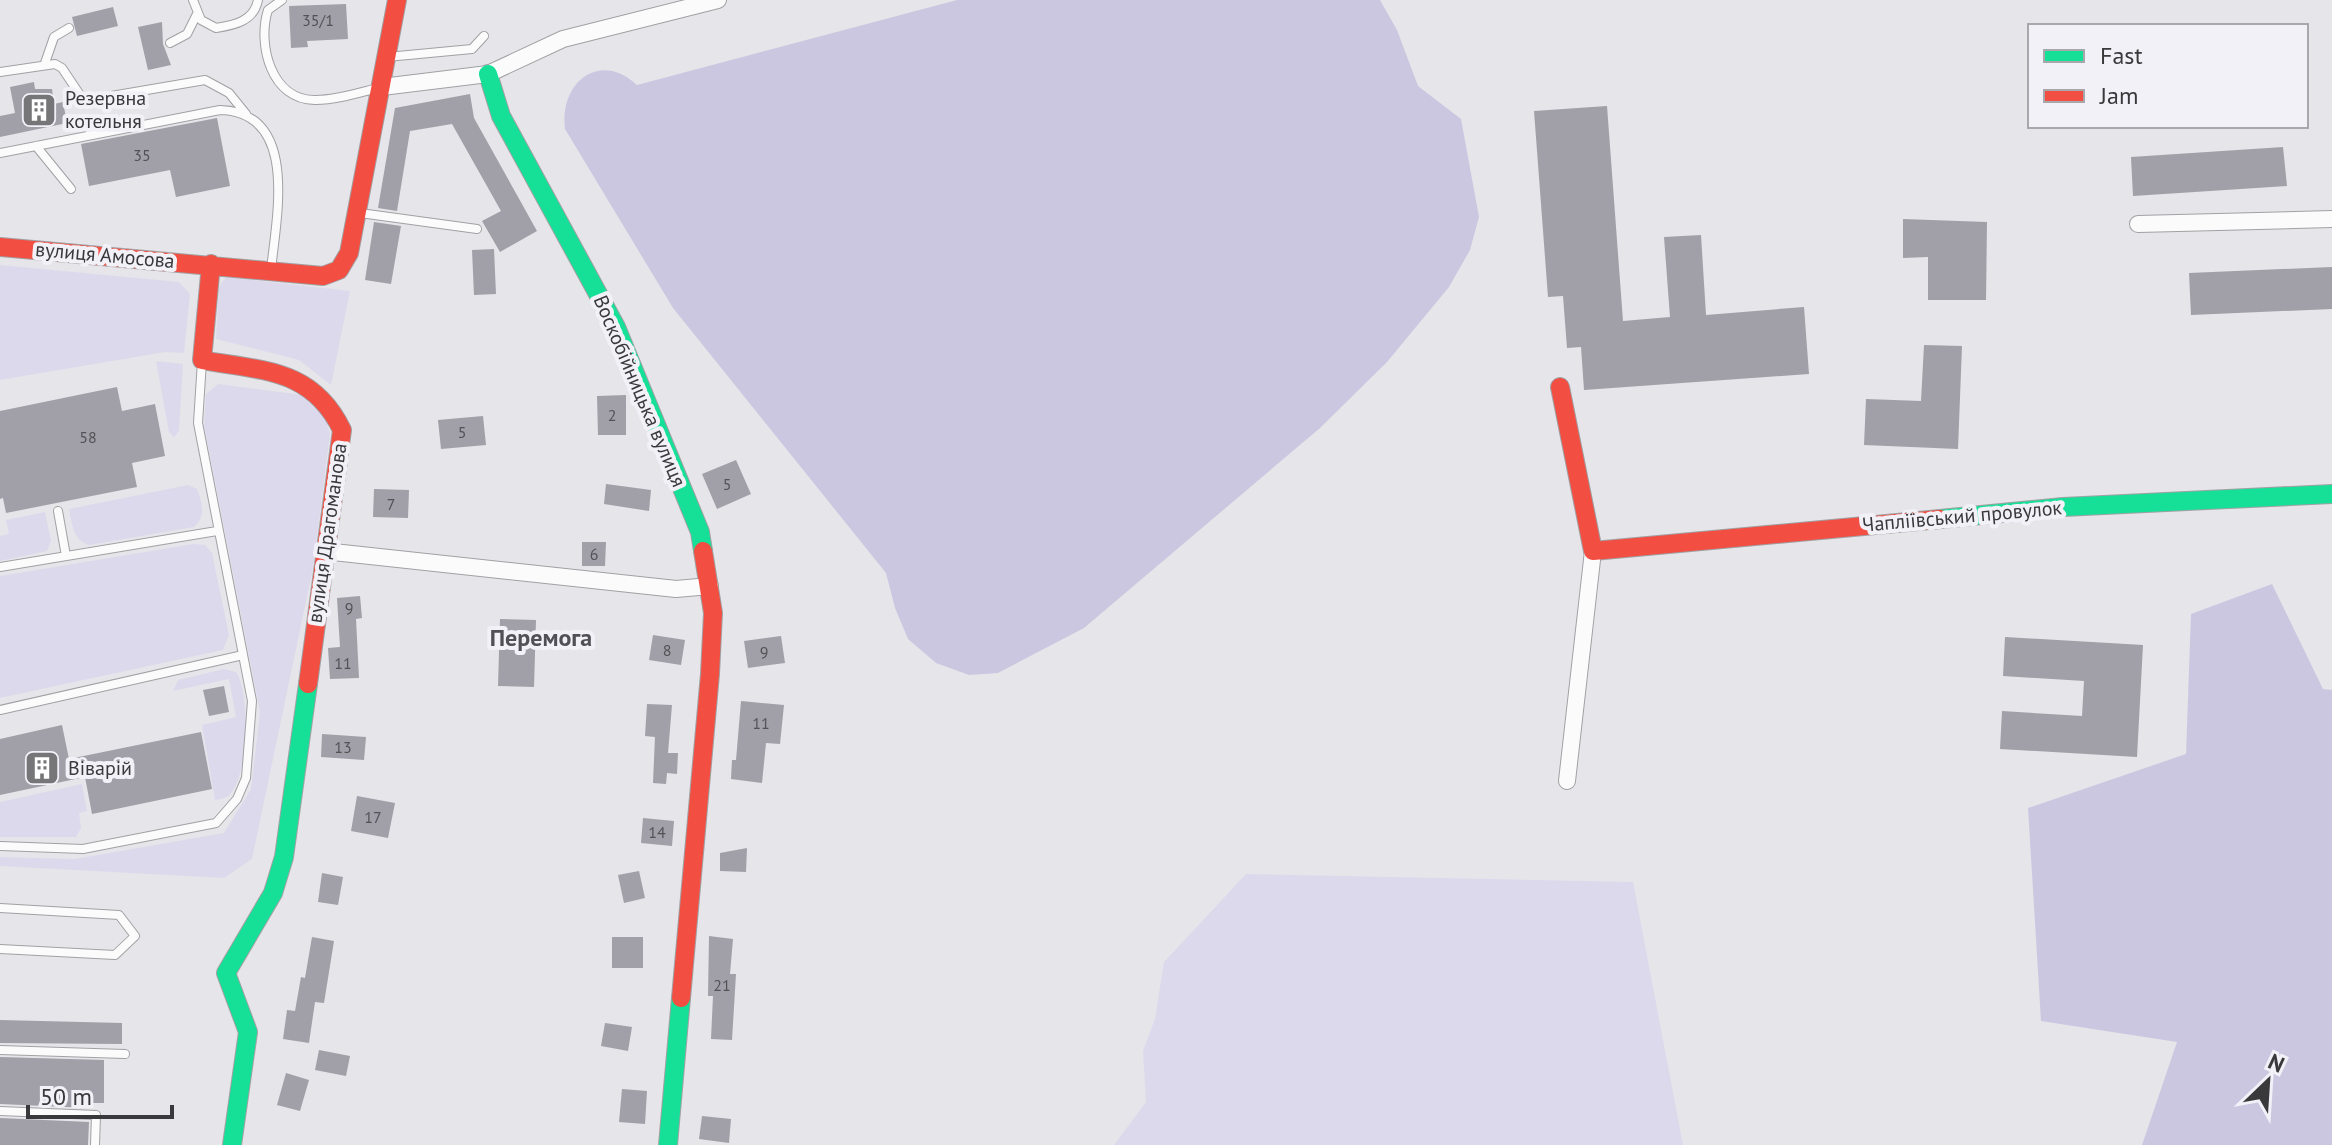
<svg xmlns="http://www.w3.org/2000/svg" width="2332" height="1145" viewBox="0 0 2332 1145" font-family="'PT Sans',sans-serif">
<rect width="100%" height="100%" fill="#e6e5e9"/>
<path fill="#ddd9ed" d="M0,265L179,282L190,294L184,353L165,352L0,380Z
M226,277L350,291L331,385L299,360L216,339L219,286Z
M156,361L183,364L179,431L174,437L169,432Z
M218,384L319,397L330,434L313,568L252,859L224,878L0,866V857L75,859L224,833L251,789L260,712L204,425L206,394Z
M188,485L197,489C202,503 207,516 194,527L89,545C73,540 72,524 69,509Z
M45,512L51,541L47,551L0,561V536L9,534L6,520Z
M193,544L205,545L212,553L229,635L223,650L0,698V576Z
M224,669L236,672C251,692 249,782 227,797C225,798 217,800 215,800L202,725L236,717L229,679L173,691L178,680Z
M82,784L87,811L79,813L81,828L76,837H0V802Z
M1246,874L1633,882L1683,1145H1114L1146,1102L1143,1051L1155,1019L1164,962Z"/>
<path fill="#ccc7e1" d="M957,0H1380L1397,30L1418,86L1461,119L1479,217L1470,250L1449,287L1387,362L1320,428L1084,628L998,673L969,675L936,663L908,639L895,608L886,573L673,308L565,129C559,82 600,50 637,85Z
M2272,584L2323,689L2332,690V1145H2142L2177,1042L2041,1021L2028,808L2186,754L2191,614Z"/>
<path fill="#a19fa8" d="M346,4L348,39L307,41L308,47L291,48L289,6Z
M113,7L118,26L77,36L72,17Z
M162,22L163,44L171,65L148,70L138,27Z
M34,82L35,89H52L54,104L63,102L67,123L0,137V116L15,113L10,87Z
M470,94L474,118L537,231L500,252L482,221L501,211L452,124L410,131L397,211L378,208L395,108Z
M1607,106L1623,321L1670,317L1664,237L1701,235L1706,315L1804,307L1809,374L1584,390L1581,347L1567,348L1563,296L1548,297L1534,111Z
M217,118L230,186L176,197L170,170L89,186L81,144Z
M2283,147L2287,186L2133,196L2131,157Z
M1903,219L1987,222L1986,300H1928V257L1903,258Z
M374,222L401,226L391,284L365,280Z
M494,249L496,294L474,295L472,250Z
M2332,267V309L2191,315L2189,273Z
M1924,345L1962,346L1958,449L1864,445L1866,399L1921,401Z
M117,387L122,411L155,404L165,456L132,463L137,487L6,513L3,498L0,499V411Z
M626,395V435H598L597,396Z
M483,416L486,445L441,449L438,420Z
M736,460L751,494L717,509L702,474Z
M606,484L651,490L649,511L604,504Z
M374,489L409,490L408,518L373,517Z
M582,542H606L605,566H582Z
M360,596L362,618L356,619L359,678L330,679L328,648L340,647L337,598Z
M500,619L536,620L534,687L498,686Z
M653,635L685,640L681,665L649,660Z
M781,636L785,663L748,668L744,641Z
M2005,637L2143,645L2137,757L2000,749L2002,711L2082,716L2084,681L2003,676Z
M224,686L229,712L209,716L203,690Z
M741,701L784,705L780,744L766,743L762,783L731,779L732,760H736Z
M647,704L672,705L668,753H678L677,774L667,773L666,784L653,783L655,737L645,736Z
M62,725L69,759L201,732L212,789L92,814L85,777L0,795V739Z
M322,734L366,737L364,760L321,757Z
M357,796L395,803L388,838L351,831Z
M643,818L674,821L672,846L641,843Z
M747,848L746,872L720,871V853Z
M639,871L645,898L624,903L618,875Z
M322,873L343,877L338,905L318,902Z
M709,936L733,939L730,974H736L732,1040L711,1039L713,996H708Z
M312,937L334,941L324,1003L315,1002L309,1043L283,1039L287,1010L295,1011L301,977L305,978Z
M612,937H643V968H612Z
M0,1020L122,1023V1044L0,1043Z
M605,1023L632,1027L628,1051L601,1046Z
M319,1050L350,1056L346,1076L315,1070Z
M0,1057L104,1060V1103H89V1108L0,1104Z
M286,1073L309,1080L300,1111L277,1105Z
M622,1089L647,1091L645,1124L619,1122Z
M702,1116L731,1119L729,1143L699,1139Z
M0,1118L89,1122L88,1145H0Z"/>
<g fill="none" stroke-linecap="round" stroke-linejoin="round">
<g stroke="#a1a1a4" stroke-width="10">
<path id="lane" d="M193,0L201,20L216,28C235,25 254,21 258,0
M282,0L268,10C257,44 271,101 316,100C336,100 358,93 378,88
M170,43L187,34L197,14
M387,57L472,49L484,36
M45,63L54,37L69,28
M0,72L55,64L62,68L80,95L88,100L205,80L229,93L246,114
M36,146L71,189
M0,153L220,110C300,112 276,219 271,270
M360,213L477,229
M58,511L66,556
M0,567L217,531
M0,710L243,655
M0,846L83,849L216,823L237,799L246,778L252,701L198,423L202,361
M0,908L119,915L135,936L115,955L0,949
M0,1050L125,1054
M0,1111L96,1115L95,1145"/>
</g>
<g stroke="#a1a1a4" stroke-width="18">
<path id="street" d="M382,87L488,74L563,39L718,0
M2138,224L2332,219
M324,551L676,589L710,586
M1567,781L1593,551"/>
</g>
<g stroke="#a1a1a4" stroke-width="20">
<path id="fast" d="M488,74L501,116L616,327L700,532L703,551
M1940,519L2063,507L2332,494
M232,1145L248,1032L226,973L273,893L284,857L308,684
M668,1145L681,998"/>
</g>
<g stroke="#a1a1a4" stroke-width="20">
<path id="jam" d="M0,247L323,276L339,270L349,253L397,0
M211,264L202,360C262,371 312,368 342,430L308,684
M1560,387L1593,551L1940,519
M681,998L710,674L713,613L703,551"/>
</g>
<use href="#lane" stroke="#fbfbfc" stroke-width="8"/>
<use href="#street" stroke="#fbfbfc" stroke-width="16"/>
<use href="#fast" stroke="#16e098" stroke-width="18"/>
<use href="#jam" stroke="#f24e42" stroke-width="18"/>
</g>
<defs>
<g id="building-square" transform="scale(1.8)"><rect x="-9" y="-9" width="18" height="18" rx="4" fill="#767578" stroke="#f2f1f8"/><path d="M-4-6H4V6H1V3H-1V6H-4ZM-2.5-4.3h1.7v1.8h-1.7ZM.8-4.3h1.7v1.8H.8ZM-2.5-1h1.7V.8h-1.7ZM.8-1h1.7V.8H.8Z" fill="#fff"/></g>
</defs>
<g fill-rule="evenodd">
<use href="#building-square" x="39" y="110"/>
<use href="#building-square" x="42" y="768"/>
</g>
<g text-anchor="middle" dominant-baseline="central" stroke-width="8" stroke-linejoin="round" paint-order="stroke">
<g font-size="16" fill="#535256">
<text x="318" y="20">35/1</text>
<text x="142" y="155">35</text>
<text x="612" y="415">2</text>
<text x="462" y="432">5</text>
<text x="88" y="437">58</text>
<text x="727" y="484">5</text>
<text x="391" y="504">7</text>
<text x="594" y="554">6</text>
<text x="349" y="608">9</text>
<text x="667" y="650">8</text>
<text x="764" y="652">9</text>
<text x="343" y="663">11</text>
<text x="761" y="723">11</text>
<text x="343" y="747">13</text>
<text x="373" y="817">17</text>
<text x="657" y="832">14</text>
<text x="722" y="985">21</text>
</g>
<g font-size="20" fill="#39383b" stroke="#f2f1f8" text-anchor="start">
<text x="65" y="98">Резервна<tspan x="65" dy="23">котельня</tspan></text>
<text x="68" y="768">Віварій</text>
</g>
<g font-size="20" fill="#39383b" stroke="#f2f1f8">
<text transform="translate(105 255) rotate(5)">вулиця Амосова</text>
<text transform="translate(640 391) rotate(67)">Воскобійницька вулиця</text>
<text transform="translate(1962 516) rotate(-5)">Чапліївський провулок</text>
<text transform="translate(327 533) rotate(-82)">вулиця Драгоманова</text>
</g>
<g font-size="24" font-weight="bold" fill="#515057" stroke="#f2f1f8">
<text x="541" y="637">Перемога</text>
</g>
</g>
<rect x="2028" y="24" width="280" height="104" fill="#f2f1f8" stroke="#a8a7ac" stroke-width="2"/>
<rect x="2044" y="50" width="40" height="12" fill="#16e098" stroke="#a8a7ac" stroke-width="2"/>
<text x="2100" y="64" font-size="24" fill="#39383b">Fast</text>
<rect x="2044" y="90" width="40" height="12" fill="#f24e42" stroke="#a8a7ac" stroke-width="2"/>
<text x="2100" y="104" font-size="24" fill="#39383b">Jam</text>
<g transform="translate(2268 1081) rotate(25)" stroke="#f2f1f8" stroke-width="6" paint-order="stroke">
<path d="M0-6L14 30L0 20L-14 30Z" fill="#39383b"/>
<text y="-12" font-size="22" font-weight="bold" text-anchor="middle" fill="#39383b">N</text>
</g>
<path d="M28 1105v12h144v-12" fill="none" stroke="#39383b" stroke-width="4"/>
<text x="40" y="1105" font-size="24" fill="#39383b" stroke="#f2f1f8" stroke-width="6" paint-order="stroke">50 m</text>
</svg>
